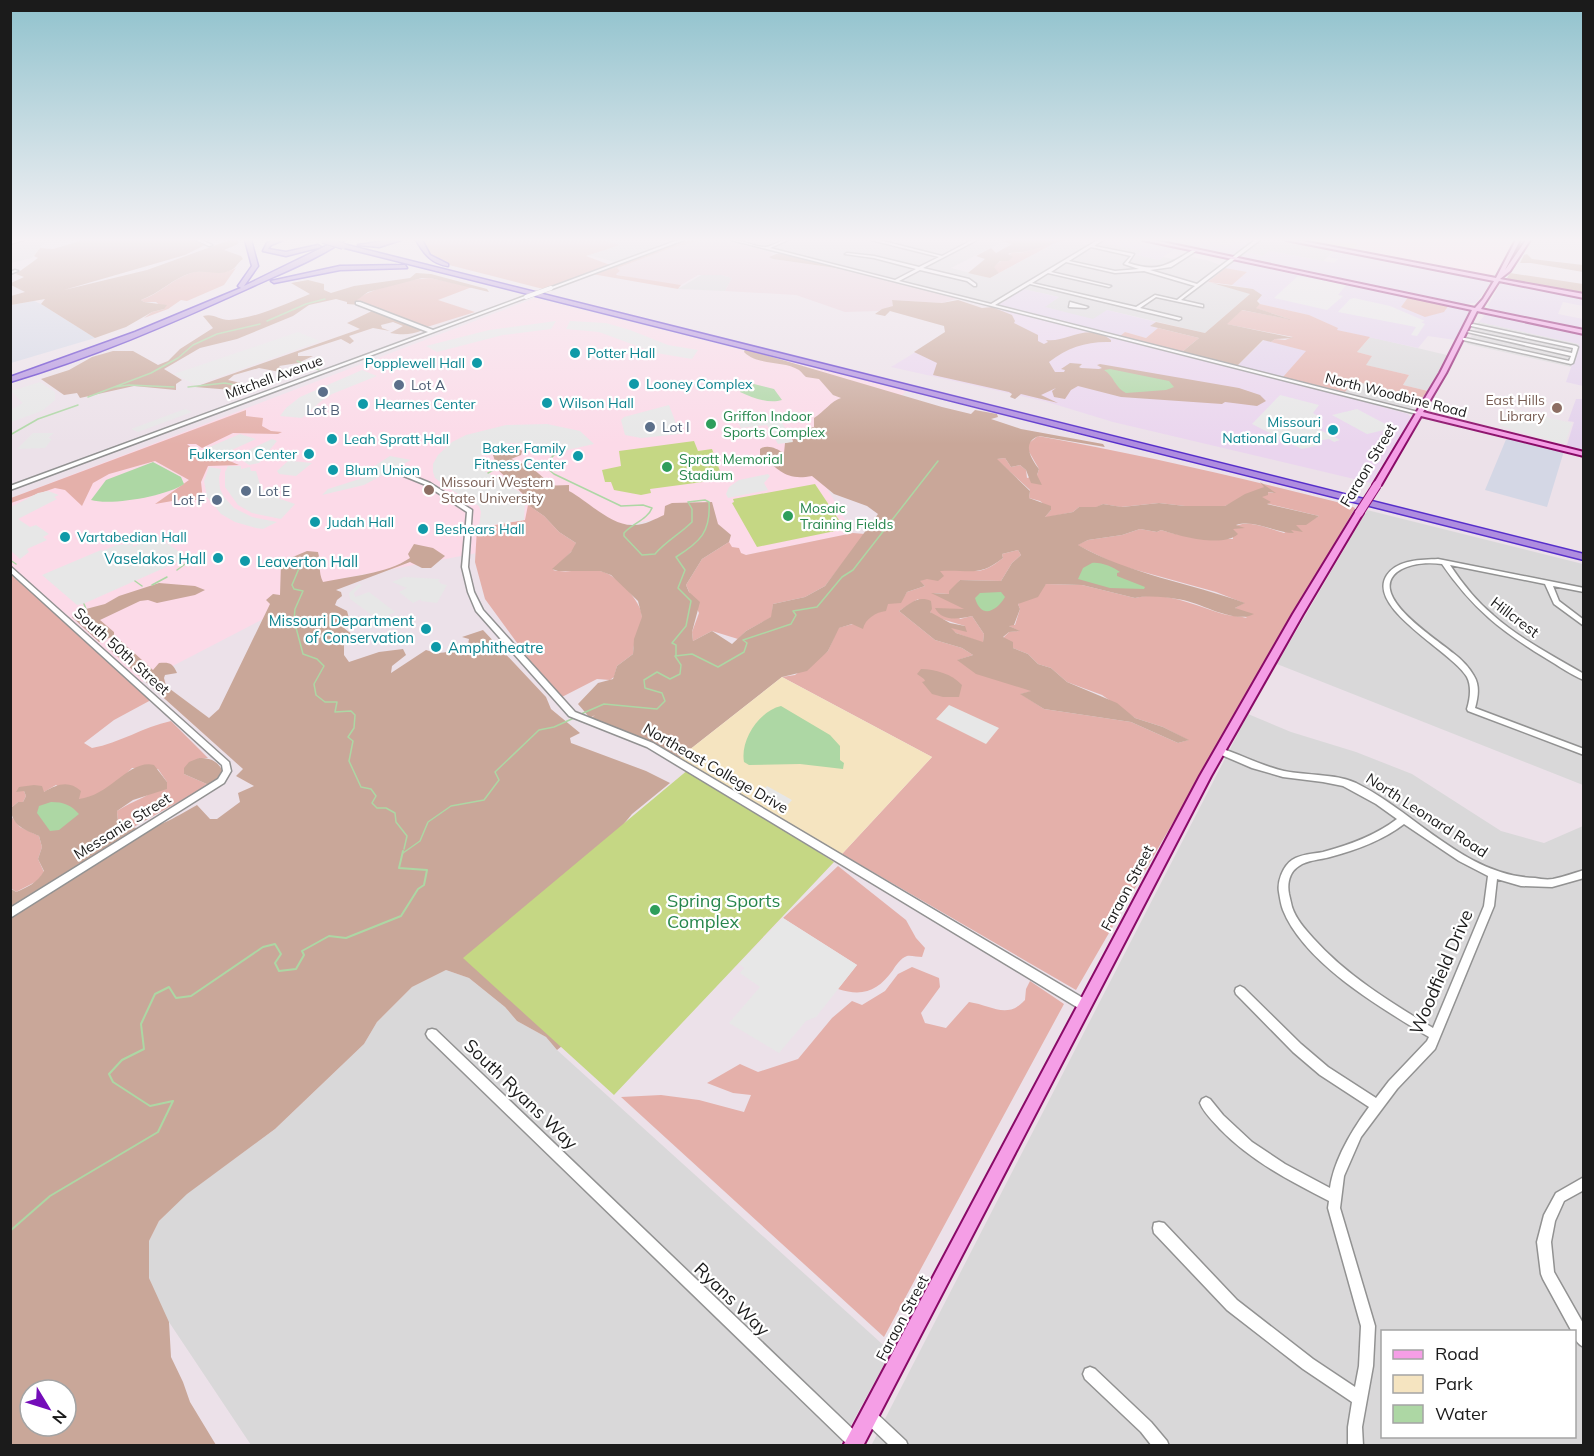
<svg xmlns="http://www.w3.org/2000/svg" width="1594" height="1456" viewBox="0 0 1594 1456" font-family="Mulish,sans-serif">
<rect width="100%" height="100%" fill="#ece1e9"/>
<path fill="#d9d8d9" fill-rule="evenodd" d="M10,240H63L45,243L32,258L11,263Z
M604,240H678L615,262L588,255L618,245Z
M740,240H1006L951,268L990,278L1053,244L1066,240L1090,245L994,302L988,303Z
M1260,240H1281L1335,250L1323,261L1270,251L1263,256L1244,252Z
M1100,242L1143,251L1138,255L1159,260L1163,257L1182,261L1187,256L1207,260L1222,266L1195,286L1199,287L1208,282L1251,293L1205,333L1107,310L1094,320L1044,307L1059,297L1023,289Z
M703,274L722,275L732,278L725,291L678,289Z
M1479,322L1579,344L1571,367L1467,344Z
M1370,337L1447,355L1428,391L1403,385L1409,375L1365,365L1372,356L1357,352Z
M1354,380L1422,398L1416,407L1410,408L1345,392Z
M1367,510L1583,564V785L1277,664Z
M1248,714L1291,732L1356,752L1412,774L1501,831L1544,843L1583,826V1445L871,1446ZM1382,1332H1574V1436H1382Z
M446,970L469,978L505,1007L517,1021L546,1037L557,1050L891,1352L840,1445H251L169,1322L158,1301L149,1278V1241L159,1221L186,1194L275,1129L364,1044L377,1022L412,987Z"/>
<path fill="#e3d1ec" d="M1104,240H1139L1176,248L1159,260L1137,255L1142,251L1100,242Z
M1209,240L1227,246L1233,241L1251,245L1233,256L1158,241Z
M1335,250L1488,279L1492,281L1476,303L1460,304L1238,257L1244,252L1263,256L1269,251L1334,263L1338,259L1328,257Z
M1234,260L1409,296L1401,307L1443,312L1449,305L1472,312L1455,340L1428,336L1418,348L1336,330L1337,328L1309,315L1260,304L1253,289L1232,285L1246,273L1225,268Z
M1501,282L1583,297V306L1563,302L1558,314L1583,319V330L1491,309L1488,306Z
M1023,289L1059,297L1045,307L1093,319L1107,310L1156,322L1151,326L1158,328L1146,338L1125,332L1120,336L998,305Z
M1485,315H1497L1583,334V386L1566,382L1579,344L1479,322Z
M1264,340L1307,351L1283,377L1237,366Z
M1576,399H1583V452L1566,448L1574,422L1568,421Z"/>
<path fill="#d4d7e5" d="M34,301L41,304L95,338L11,363V305Z
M1507,437L1564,451L1547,507L1485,490Z"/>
<path fill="#fcdae8" d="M1362,240H1516L1492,277L1351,251Z
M535,298L906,391L824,483L853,533L746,555L652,520L340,579L138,684L11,569V498Z"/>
<path fill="#ead5ee" d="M991,306L1343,396L1408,414L1411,418L1371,483L1113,422L1044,401L891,367Z"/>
<path fill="#eacdd7" d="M704,240H723L770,252L773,254L770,257L773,259L843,269L959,298L942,303L892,300L894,306L878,311L845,312L796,295L725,291L732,278L722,275H698L681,285L650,282L615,274L616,268L674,247Z"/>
<path fill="#e4b0aa" d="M422,240H604L620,245L586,256L610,265L543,289L445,264L428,254Z
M704,240L674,247L617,268L620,271L616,274L617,275L681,285L678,289L592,274L682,241Z
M1053,244L999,273L993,267L1013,252L1020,253Z
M236,268L224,285L187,301L181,300L168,309L144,318L152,312L164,309L156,302H144L141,300C161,294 173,277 195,272C210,269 221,276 236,268Z
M1225,268L1247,272L1232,285L1208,282Z
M430,278L472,287L438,300L475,312L427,327L356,300C371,288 410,279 430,278Z
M1409,296L1449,305L1444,312L1425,317L1401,307Z
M1260,304L1309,315L1338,328L1337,330L1370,337L1357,352L1372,356L1366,365L1409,375L1403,385L1428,391L1422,398L1354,381L1345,392L1283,377L1306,351L1271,342L1275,339L1285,340L1293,337L1226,324L1241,310L1289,319L1255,308Z
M1158,328L1199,338L1182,352L1120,336L1125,332L1146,338Z
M246,410V416L263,418L262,426L271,431L282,432L278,434L233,433L202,448L196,444H187L196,452C217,451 221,457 239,465L208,466L201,482L203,500H178L155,504L189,480L155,461L109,474L93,483L82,506L65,490L55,488L11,503V498Z
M1038,436C1143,455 1246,479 1349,505L1355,508L1076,990L842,854L932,757L782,677L795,675L828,651L838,628L864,621L887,604L903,598L907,592L925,586L919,581C927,579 933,572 940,570C969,563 972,583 1003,558L1002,554L1018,550L1021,555L1012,563L1001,581L960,580L949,594L933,593L966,609H952L960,619L972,616L984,634L983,643L956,633L949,628L965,626L935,617L918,599L899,611L935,640L962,648L973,655L958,660L1033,691L1021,694L1044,709L1131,722L1178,743L1188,740L1163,727L1135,718L1102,695L1067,682L1051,668L1038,664L1028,654L1013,648L1003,638L1009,632L1019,631L1007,625H1015L1020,609L1018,604L1046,584L1082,585L1135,598C1165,590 1195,606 1223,614C1231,616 1239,616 1247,618L1235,608L1244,603L1216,592L1118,565L1077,545L1088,540L1122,535L1140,529L1157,532L1161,530C1186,538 1207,539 1233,539L1232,529C1244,517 1269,529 1284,533L1290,529L1301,531L1295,525L1308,522L1319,516L1265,503L1261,497L1267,492L1274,493L1265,487L1225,506H1185L1159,503L1121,507L1103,504L1097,507H1079L1073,512L1044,518L1051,510L1040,501L1029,498L1030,490L996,459L1005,458L1011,467L1020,465L1026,470L1027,478L1037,475L1039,469L1028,450L1029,443Z
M528,505L544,516L559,532L576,543L575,548L553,570C568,574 585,568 600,571C615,573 643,602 642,618C641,631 633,639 633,654L617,666L614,677L610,680L597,679L558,699L485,599L475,562L477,528L525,520Z
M853,533L865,534L825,586L805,597L773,604L772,617L746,631L738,639L712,631L693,641L692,632L699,613L686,585L702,559L729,542L732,547L739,548L741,553L746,555Z
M11,574L151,700L114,720L84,743L92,748C120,743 143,727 171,721L208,758H199L184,774L209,785L130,829L118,822L117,811C134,800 151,796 167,782L158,769L132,768C120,780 99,801 80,799C73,799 63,789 56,785L44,792L24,791L26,796L23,802H18L11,808Z
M10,815L20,827L39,836L42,847L38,859L44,872L39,880L16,892L11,888Z
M838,866L906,920L916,938L925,948L922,957C918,957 910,955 907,956C901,958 896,965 893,970C878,991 863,997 838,989L857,965L783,918Z
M912,967L939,978L940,987L921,1013L925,1023L946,1028L969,1002C991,1005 1007,1020 1025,1000L1026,989L1030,981L1064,1004L884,1337L621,1097L661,1095L699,1100L744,1112L751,1095L733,1093L707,1083L740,1064L758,1072L798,1059L832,1018L852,1001L862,1005L885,991L898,974Z"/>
<path fill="#c9a799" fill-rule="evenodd" d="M83,240H194L205,245L185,255L64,290L147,270L230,240H238V244L224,250L241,256L243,259C237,263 236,269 229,271C217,276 205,269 191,273C172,279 160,293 141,300L144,302L167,305L164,309L152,312L126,327L95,338L41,304L45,299L11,305V296L25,292L11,285V283L24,277L16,274L38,258L34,256L40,248L53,249Z
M1006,240H1066C1051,244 1037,249 1023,252C1017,253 1014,251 1008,254L1013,257L1008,261H1000L994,267L999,273L990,278L968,273L985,259L976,256L991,248L996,253L1012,244L1003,242Z
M776,254H786L843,269L773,259L769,257Z
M1527,254L1532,259L1583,265V272L1531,263H1520L1524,255Z
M416,273L431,274L487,289L489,292L430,278H422L368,292L357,300L373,306L347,304V302L336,299L309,305L293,316L237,339L200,348L164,369L182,380L176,384V390L134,386L80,398L77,393L64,395L41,379L69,370L92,357L113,351H133L158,365L168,361L180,349L213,328L203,316C214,313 219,320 229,320C257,318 285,304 310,294L291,283L308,280L324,284V290L331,293L354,286L410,278Z
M1510,273L1583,284V294L1510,280L1507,278Z
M1212,283L1253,289L1262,295L1257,301L1260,304L1256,308L1292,320L1242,310L1227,324L1294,338L1275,339L1271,342L1263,340L1237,366L1182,352L1199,338L1150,326L1156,322L1205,333L1250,294Z
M892,300L942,303L958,300L982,308L992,307L1012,315L1015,321L1014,323L1038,335V341L1044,344L1048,342L1046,340C1067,343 1088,321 1111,340V342C1088,341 1068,347 1049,362L1055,372H1064L1065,370L1061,369L1070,363L1082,364L1079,367L1081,368L1099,369L1102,368L1097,365L1100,364L1239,388L1260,395L1266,401L1257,406L1225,402L1222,404L1121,397L1078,386L1071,390L1065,399L1054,397L1052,391L1056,388L1041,395L1058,403L1021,394L1015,399L1010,397L1012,394L1009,392L933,375L937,363L914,352L945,332L944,326L890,311L885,316L875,314L882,309L893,306Z
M372,311L423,330C411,335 403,335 390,333L403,326L393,322L381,325L382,328L390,331L373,328L349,336L354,341L350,344L341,339L298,353V356H313L298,363L279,366L283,370L280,372L259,368L234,375L228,380L245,384L255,382L271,385L242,394L232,390L195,387L360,329L347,323Z
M745,349L942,407L971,414L975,410L997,414L998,417L991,419L1021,429L1103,444L1105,447L1039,436C1021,442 1031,459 1039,469L1037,475L1042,485L1031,483L1026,470L1020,465L1011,467L1005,458L997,459L1030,491L1029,498L1051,506V510L1045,517L1073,512L1079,507H1096L1103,504L1122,507L1159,503L1185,506H1225L1245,494L1264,487L1260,482L1276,493L1268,492V495L1262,497L1271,502L1267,504L1319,516L1306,525H1296L1303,532L1291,530L1294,533C1275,533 1255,519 1236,525L1245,528L1233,529L1238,534C1223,548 1179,536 1161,530L1157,532L1140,529L1122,535L1088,540L1078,545C1129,574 1190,583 1245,603L1235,608L1254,614C1234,625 1199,601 1177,599C1165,597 1147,595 1135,598L1082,585L1046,584L1038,597L1018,604L1020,609L1014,625L1009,626L1020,631L1009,632L1003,637L1013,642V648L1028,654L1038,664L1051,668L1067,682L1117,703L1135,718L1163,727L1189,740L1178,743L1131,722L1044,709L1020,694L1031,691L976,674L957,660L973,655L962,648L935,640L899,611C910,604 918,595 931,601L932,609L930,612L950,623L965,626L967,632L951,628L956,633L983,642L984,634L972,616C959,619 942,622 935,608L964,609L931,593L949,594V591L960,580L1001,581L1012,563L1021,555L1018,550L1002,554L1003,558C978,578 969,569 940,571L944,576L938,581L927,579L920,581L925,586L907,592L901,603L888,604L886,611C876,612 865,619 863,629L852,624L839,628L828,651L807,671L782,677L679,758H672L650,745L587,722L595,715L590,718L578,704L598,683L613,679L617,666L633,654L634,639L642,617L638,601L611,575L600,571H558L552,569L571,552L576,543L559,532L544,516L525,503L524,495L492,464L495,461L493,455L517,448L522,451L521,455L511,459L531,467L546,480L541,486L569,485V491C588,501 610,525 632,525C643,526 655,519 664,515L665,506L672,503L712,502L718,524L731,535L729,542L702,559L686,585L689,592L700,602L692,632L693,641L712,631L732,644L746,631L771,617L773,604L805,597L825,586L878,514L867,506L834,494L812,476C785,481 780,470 760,455V449C767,444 776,448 784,453L785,443L793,441L787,432C796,427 805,430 814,427V418C824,412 831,401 841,398L833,395L819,379L806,377C803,375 802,372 799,370C783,360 758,366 744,352Z
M414,544L433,548L445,556L431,568H422L410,562L336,590L341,592L342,596L337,600L335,605L347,611L350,622L344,628L354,636L344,645V655L349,662L379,652L403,649L406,655L392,666L391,673L426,650C443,656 453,651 468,644L469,639L462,637L483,630L546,697L551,709L580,733L570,738L571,743L646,771L670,783L632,814L608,843L572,1038L557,1050L546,1037L517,1021L505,1007L469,978L446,970L412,987L377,1022L364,1044L275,1129L187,1194L159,1221L149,1241V1278L169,1322L171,1357L183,1382L190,1402L216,1445H11L10,888L16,892C28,887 37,883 44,871L38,859L42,847L39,836C26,830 11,826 11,808L18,802H23L26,796L24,791L16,792L19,787L34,785L42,786L44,792C57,784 69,780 81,791L79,799C110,796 129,759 154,765L167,782V789L133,800L117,811L118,822C147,838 171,819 197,805L210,819H217L240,802L238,793L254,786L236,776L243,769L108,648L121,641L153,670L159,663C169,662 173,663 177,673L165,675L164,678L166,686L209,718L219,709L270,604L266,600L273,594L280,595L281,562L307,551L318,552C321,563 318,572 323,582C351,576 386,574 410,558L408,554ZM30,1390H66V1426H30Z
M159,583L195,586L205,590L195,595L157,603L148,600L140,601L100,620L114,632V636L99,642L72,617L86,609L105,604L119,596Z
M921,669C935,669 952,674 962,685L959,697H943L932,694L922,682L925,681L924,679L917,674Z
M199,758C211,758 218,761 223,772L218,779L209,785L184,774V768L189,762Z"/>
<path fill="#f5e4c0" d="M1291,240H1362L1351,251Z
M782,677L932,757L842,854L679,758Z"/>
<path fill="#c5d784" d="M694,441L698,451L712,449L721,474L708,476L710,481L650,489L651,493L641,495L614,490L611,482H605L602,470L621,466L619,451Z
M815,484L845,529L757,547L732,503L734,502L733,499Z
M689,769L834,862L614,1095L463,958Z"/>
<path fill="#e7e7e7" d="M1298,276L1344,284L1346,285L1338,295L1343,296L1327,310L1274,298Z
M1354,298L1390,306L1425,321L1421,322L1425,324L1417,336L1411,335L1416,327L1338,312L1350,299Z
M556,321L551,329L503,335L437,352L426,346L489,330Z
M570,321L606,323L630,330L668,345L698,350L692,359L656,353L599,332L566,329Z
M298,332L320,341L196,385L174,374Z
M362,370L377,376L332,394L320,402L302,418L280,416L286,408L300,397Z
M40,382L55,392V400L42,411L11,422V410L23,403L11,391Z
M1280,395L1319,405L1313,413L1318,416L1311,422L1319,427L1316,428L1340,440L1334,442L1329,439L1316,441L1320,445L1302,449L1252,424Z
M669,405L680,434L641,438L625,435L621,420L624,417Z
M185,409L192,412L138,432L131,429Z
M1357,409L1393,428L1367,434L1332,415Z
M1507,409H1512L1572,423L1565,444L1500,426Z
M747,412L780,419L793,442L778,444L767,425L741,428L734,414Z
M547,424L580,431L594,444L554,453L550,447L543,444L505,443L485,450L476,462L481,469L520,492L525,505L524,520L479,527L481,512L479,506L448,488L435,478L433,472V464L438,455L452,442L466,435L506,425Z
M33,433H54L48,438L52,439L45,448L17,449Z
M240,434L256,439L223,454L207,448Z
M272,439L277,441L259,463L249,465L236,456Z
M390,456L411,460L364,485L322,495L328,489L369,476L365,472Z
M288,461H292L312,463L296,476L279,474L277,471Z
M228,466H241V469L250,467L251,471H256L261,488L269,495L295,504L281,519L252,513L238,505L225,487V472Z
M209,467L221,469L219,478L220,489L224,497L234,508L252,517L277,522L263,529L256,528L235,522L221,514L207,497L204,481Z
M768,474L770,476L764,483L768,490L728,498L726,494L729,487L739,480Z
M48,491L59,495L54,497L57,499L18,519L30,527L36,525L49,534L43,537L47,540L27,549L29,552L20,559L11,551V507L38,493Z
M157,536L185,556L181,558L182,560L83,604L77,605L42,575L101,550L103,551L116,545L133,544V547Z
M404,577L440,579L438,581L442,584L447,585L437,603L421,601V599L413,603L399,592L407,588L392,582Z
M359,584L362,585L354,593L355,597L369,592L395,612L379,620L350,599L349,593Z
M949,705L999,728L986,744L936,719Z
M767,786L792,800L784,809L773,804L759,794Z
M783,918L857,965L816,1017L806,1021L779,1053L729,1023L760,987L740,973L744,968L739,964Z"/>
<path fill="#add7a4" d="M1110,369L1169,381L1174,387L1166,390L1126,393C1115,388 1114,376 1104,370Z
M750,383L774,389L782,400C769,404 753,398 740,392L744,386Z
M153,462L181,477L184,484C167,496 111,506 91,500L106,480Z
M1092,563C1101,562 1113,567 1120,572L1117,573V576L1145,587L1144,589L1110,588L1078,579L1083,568Z
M1001,592L1005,597C996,612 981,619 975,598L980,593Z
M781,706L830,735L840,746V760L844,763L843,769L800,764L749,765L744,762C740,740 759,711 781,706Z
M51,802C64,802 71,805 79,814L59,830L50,831L37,813L39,806Z"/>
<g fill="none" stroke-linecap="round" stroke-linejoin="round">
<path stroke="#add7a4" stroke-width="1.5" d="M267,321L306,304L325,299
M297,361L319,370
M115,387L129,385L174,387
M188,387L225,383L250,388L263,387
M88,397L151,373L178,358L193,345L217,334L260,324
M10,435L38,419L78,405
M556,453L546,463L548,469L554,474L621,506L643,505L652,508C648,519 632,524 624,533V536L642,555L655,554C666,541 680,534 692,522V509L688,502L705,500L709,502C711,532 700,542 676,557L685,570L678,588L691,601L686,626L672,643L676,645V656
M488,473L497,468
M10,560L16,564
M270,564L282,568L299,562L300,566L292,585L294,589L303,591L295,609L294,620L303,654L317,659L324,666L314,684L316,695L325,702H337L335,712L351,711L355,715L354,728L348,737L353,741L349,761L361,787L371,789L376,796L372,803L377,808H386L395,813L396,822L407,836L404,849
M177,570L188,562
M135,581L142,586
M152,585L167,577
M84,604L86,609
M581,714L604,704L657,709L665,701L662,693L645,688L644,680L657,672L670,679L680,674L681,665L675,656L692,654L718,667L744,652L747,643L743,640L791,624L796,615L793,611L817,607L842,577L853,570L938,461
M403,853L420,841L428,822L451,806L484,800L499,780L495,772L539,730L554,727L574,718"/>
<path stroke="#add7a4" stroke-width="2" d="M10,1231L50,1196L158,1132L173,1101L150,1106L113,1082L109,1074L122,1060L144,1049L141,1024L155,994L169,987L176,998L191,996L263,947L275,944L281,954L275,963L279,971L296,969L304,955L302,951L329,936L346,938L401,916L418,889L424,885L427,870L399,868L403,851"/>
<g stroke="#929292" stroke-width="3">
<path id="minor" d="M17,240H24L10,244V242Z
M196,240H202L212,245L209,246Z
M678,240H684L552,289L549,288Z
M731,240C743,240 754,247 765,247C772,247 779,240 788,240L770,248L895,280L916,269L874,258L845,254L847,253L874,256L919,267L939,257L871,240H879L942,256L972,240H977L923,268L969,279L976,284V286H974L967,281L920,270L899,281L991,304L1098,240H1103L1094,246L1134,254L1128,263C1159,273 1168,265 1194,249H1196V251L1171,267L1150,270L1197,284L1255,240H1260L1181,300L1203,305V307L1156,297L1140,308L1181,318V319L1179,320L1030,284L995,305L1422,413L1417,414ZM1091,247L1131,256L1124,264L1139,269L1115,271L1069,261ZM1066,262L1115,273L1144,271L1195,286L1177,300L1155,295L1136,307L1032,283L1048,273L1109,287L1111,286L1051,272Z
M15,270L18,271L10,274V272Z
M525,296L528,297L10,490V486L428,332L356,304V302H360L433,330Z
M1070,302L1088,307L1086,308L1069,307Z
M1473,324L1576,346L1578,347L1573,363L1571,364L1463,340V338H1465L1569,361L1571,356L1467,332L1469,331L1572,353L1573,348L1471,326V325Z
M399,472H403L430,483L472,510L468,567L474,592L483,610L575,712L653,743L1088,1001L1089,1005L1088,1009L1084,1010L1080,1009L647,747L569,716L476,611L468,592L462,567L467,512L426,485L399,474Z
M1438,559L1584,588V592L1553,586L1559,601L1584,620V626L1554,604L1545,584L1450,565C1462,583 1476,601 1493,615C1520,639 1553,656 1584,674V680C1571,675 1559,666 1547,659C1501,631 1473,609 1442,564C1428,562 1409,563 1397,572C1367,596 1437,639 1453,653C1461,659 1469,667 1474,676C1480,686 1478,697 1475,708L1584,749V755L1468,711L1467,709C1470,699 1472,687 1467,677C1453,652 1365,608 1387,575C1398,559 1421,560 1438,559Z
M10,566L229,762L231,771L224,783L10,918V908L218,779L223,771L222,765L10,572Z
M1220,748C1242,755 1262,766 1284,771C1308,776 1333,773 1356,783C1415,812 1465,876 1535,878C1540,879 1547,880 1553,879C1563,877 1574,873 1584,870V878L1552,887L1521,886L1497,879L1494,906L1435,1049L1397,1089L1361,1137L1344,1176L1340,1208L1375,1326L1373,1366L1362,1427L1363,1446H1348V1427L1352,1402L1303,1369L1227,1310L1154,1233L1153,1228L1154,1223L1159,1222L1164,1223L1237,1300L1313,1359L1355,1387L1359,1366L1361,1326L1328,1208L1329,1201C1290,1181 1251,1161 1220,1129C1213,1121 1204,1113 1200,1103L1202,1099L1206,1097L1210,1099L1223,1115L1252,1142L1285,1164L1330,1188C1334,1160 1352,1130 1369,1107L1320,1075L1293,1052L1236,994L1235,991L1236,988L1240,986L1244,988L1301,1044L1328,1067L1376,1098L1389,1081L1427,1041L1429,1037C1381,1008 1304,963 1283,910C1281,905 1280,898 1279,892C1277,882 1283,866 1292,860C1301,854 1313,854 1323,852C1349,845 1375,836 1397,819L1376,804L1343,786L1323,782L1283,777L1252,768L1217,753L1216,751L1217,749ZM1404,824L1459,861L1488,876L1484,906L1433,1028C1390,1002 1346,975 1313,938C1305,929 1296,919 1292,907C1291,903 1290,898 1289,894C1287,884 1289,872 1299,866C1307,860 1320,860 1330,857C1356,850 1382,841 1404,824Z
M432,1029L436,1030L860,1436L862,1441L861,1446H849L428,1038L426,1034L428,1030Z
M1584,1177V1190L1564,1201L1555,1221L1551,1242L1554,1272L1584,1325V1347C1577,1344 1574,1338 1574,1332H1572L1543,1279L1541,1274L1537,1242L1544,1215L1556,1193Z
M1090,1367L1095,1369L1151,1422L1167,1441L1169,1446H1152L1141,1432L1085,1379L1083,1374L1085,1369Z
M869,1409L874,1411L906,1441L908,1446H890L864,1421L862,1416L864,1411Z"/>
</g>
<g stroke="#890a67" stroke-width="4">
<path id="major" d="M1143,240H1153L1475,308L1483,299L1494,281L1286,240H1297L1496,278L1516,240H1520L1505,270L1526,240H1530L1510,271L1500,279L1584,294V298L1499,281L1481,309L1584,330V334L1477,311L1446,373L1423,412L1584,452V456L1421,416L1381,485L1374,487L1373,485L1440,373L1472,310Z
M1356,511H1359L1363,513L1303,614L1211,776L863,1446H843L1200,776L1293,614Z"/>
</g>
<g stroke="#572fca" stroke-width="3">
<path id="highway" d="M245,240H251L258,266L244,286L338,240H345C316,260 279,274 247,289C170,324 91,358 10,382V377L135,332L241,288L238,286L252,266Z
M275,240H283L271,245L268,249L286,252L318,245L321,247L286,256L263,251L267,243Z
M392,240H401L379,247L358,245Z
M416,240H422L430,255L448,264V266C432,264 424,254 416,240Z
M343,244L1584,554V560L341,247Z
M405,265L407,268L340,270L274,283L271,281L340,266Z"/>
</g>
<use href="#minor" fill="#fff" fill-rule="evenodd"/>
<use href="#major" fill="#f59ee6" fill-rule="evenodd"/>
<use href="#highway" fill="#af8ddf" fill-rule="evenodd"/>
<g stroke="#929292" stroke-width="5" stroke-linecap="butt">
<path id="minor-bridge" d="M526,297L551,288"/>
</g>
<g stroke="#890a67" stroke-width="10" stroke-linecap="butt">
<path id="major-bridge" d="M1359,513L1377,485"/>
</g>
<g stroke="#572fca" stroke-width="8" stroke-linecap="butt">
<path id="highway-bridge" d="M323,240L343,246"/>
</g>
<use href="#minor-bridge" stroke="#fff" stroke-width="4"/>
<use href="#major-bridge" stroke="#f59ee6" stroke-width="8"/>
<use href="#highway-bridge" stroke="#af8ddf" stroke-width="6"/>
</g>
<linearGradient id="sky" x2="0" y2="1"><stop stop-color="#90c2cd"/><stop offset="0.54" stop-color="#f6f2f5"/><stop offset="1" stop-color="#f6f2f5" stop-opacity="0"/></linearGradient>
<rect width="1594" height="444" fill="url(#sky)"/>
<g fill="#0f9aa8" stroke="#fff" stroke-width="2">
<circle cx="575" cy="353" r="6"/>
<circle cx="477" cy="363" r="6"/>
<circle cx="634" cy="384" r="6"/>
<circle cx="547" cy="403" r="6"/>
<circle cx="363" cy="404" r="6"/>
<circle cx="1333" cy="430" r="6"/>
<circle cx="332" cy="439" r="6"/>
<circle cx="309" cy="454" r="6"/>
<circle cx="578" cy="456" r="6"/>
<circle cx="333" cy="470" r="6"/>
<circle cx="315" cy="522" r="6"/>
<circle cx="423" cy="529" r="6"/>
<circle cx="65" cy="537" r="6"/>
<circle cx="218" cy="558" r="6"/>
<circle cx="245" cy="561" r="6"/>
<circle cx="426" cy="629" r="6"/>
<circle cx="436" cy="647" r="6"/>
</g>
<g fill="#5c6f8a" stroke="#fff" stroke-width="2">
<circle cx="399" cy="385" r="6"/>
<circle cx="323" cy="392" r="6"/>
<circle cx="650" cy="427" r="6"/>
<circle cx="246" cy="491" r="6"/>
<circle cx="217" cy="500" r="6"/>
</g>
<g fill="#8d6e63" stroke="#fff" stroke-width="2">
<circle cx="1557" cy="408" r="6"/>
<circle cx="429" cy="490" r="6"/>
</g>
<g fill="#2e9e5b" stroke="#fff" stroke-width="2">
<circle cx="711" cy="424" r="6"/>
<circle cx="667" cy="467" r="6"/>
<circle cx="788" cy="516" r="6"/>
<circle cx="655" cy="910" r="6"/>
</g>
<g text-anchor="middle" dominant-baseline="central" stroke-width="4.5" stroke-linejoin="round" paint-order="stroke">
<g font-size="14" fill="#0d838f" stroke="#fff" text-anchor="start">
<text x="587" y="353">Potter Hall</text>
<text x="465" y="363" text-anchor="end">Popplewell Hall</text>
<text x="646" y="384">Looney Complex</text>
<text x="559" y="403">Wilson Hall</text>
<text x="375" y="404">Hearnes Center</text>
<text x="1321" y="422" text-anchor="end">Missouri<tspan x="1321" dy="16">National Guard</tspan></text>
<text x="344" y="439">Leah Spratt Hall</text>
<text x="566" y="448" text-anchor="end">Baker Family<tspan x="566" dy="16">Fitness Center</tspan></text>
<text x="297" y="454" text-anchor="end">Fulkerson Center</text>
<text x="345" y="470">Blum Union</text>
<text x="327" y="522">Judah Hall</text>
<text x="435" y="529">Beshears Hall</text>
<text x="77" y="537">Vartabedian Hall</text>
</g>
<g font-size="14" fill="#1b1b1b" stroke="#fff">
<text transform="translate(274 377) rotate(-20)">Mitchell Avenue</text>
<text transform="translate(1396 395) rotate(14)">North Woodbine Road</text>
</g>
<g font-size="14" fill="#4e5e75" stroke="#fff" text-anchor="start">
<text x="411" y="385">Lot A</text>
<text x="323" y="410" text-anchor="middle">Lot B</text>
<text x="662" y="427">Lot I</text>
<text x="258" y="491">Lot E</text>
<text x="205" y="500" text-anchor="end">Lot F</text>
</g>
<g font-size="14" fill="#785e54" stroke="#fff" text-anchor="end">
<text x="1545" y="400">East Hills<tspan x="1545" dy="16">Library</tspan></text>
<text x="441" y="482" text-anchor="start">Missouri Western<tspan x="441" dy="16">State University</tspan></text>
</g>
<g font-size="14" fill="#27864d" stroke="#fff" text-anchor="start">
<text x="723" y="416">Griffon Indoor<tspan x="723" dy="16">Sports Complex</tspan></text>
<text x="679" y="459">Spratt Memorial<tspan x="679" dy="16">Stadium</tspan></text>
<text x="800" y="508">Mosaic<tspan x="800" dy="16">Training Fields</tspan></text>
</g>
<g font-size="15" fill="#1b1b1b" stroke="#fff">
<text transform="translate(1368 465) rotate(-59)">Faraon Street</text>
<text transform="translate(1515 617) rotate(37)">Hillcrest</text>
<text transform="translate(122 651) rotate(42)">South 50th Street</text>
<text transform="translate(716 768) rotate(30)">Northeast College Drive</text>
<text transform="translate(1427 815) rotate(33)">North Leonard Road</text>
<text transform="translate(122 826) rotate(-32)">Messanie Street</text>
<text transform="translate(1127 888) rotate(-62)">Faraon Street</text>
<text transform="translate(902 1318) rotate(-62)">Faraon Street</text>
</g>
<g font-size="15" fill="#0d838f" stroke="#fff" text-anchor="end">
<text x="206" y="558">Vaselakos Hall</text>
<text x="257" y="561" text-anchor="start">Leaverton Hall</text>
<text x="414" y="620">Missouri Department<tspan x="414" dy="17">of Conservation</tspan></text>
<text x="448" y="647" text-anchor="start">Amphitheatre</text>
</g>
<g font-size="18" fill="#27864d" stroke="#fff" text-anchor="start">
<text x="667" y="900">Spring Sports<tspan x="667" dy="21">Complex</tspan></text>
</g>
<g font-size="18" fill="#1b1b1b" stroke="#fff">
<text transform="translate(1441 972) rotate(-67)">Woodfield Drive</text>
<text transform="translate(521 1094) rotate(44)">South Ryans Way</text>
<text transform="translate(732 1299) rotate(44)">Ryans Way</text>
</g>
</g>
<rect width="1594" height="1456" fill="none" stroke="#1b1b1b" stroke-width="24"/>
<rect x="1381" y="1330" width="195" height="108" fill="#ffffff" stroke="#a4a4a4" stroke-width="1.5"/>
<rect x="1393" y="1350" width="30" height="9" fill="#f59ee6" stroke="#a4a4a4" stroke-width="1.5"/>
<text x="1435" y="1360" font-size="18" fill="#1b1b1b">Road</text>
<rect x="1393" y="1375" width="30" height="18" fill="#f5e4c0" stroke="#a4a4a4" stroke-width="1.5"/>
<text x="1435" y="1390" font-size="18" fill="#1b1b1b">Park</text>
<rect x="1393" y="1405" width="30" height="18" fill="#add7a4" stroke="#a4a4a4" stroke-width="1.5"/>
<text x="1435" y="1420" font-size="18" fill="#1b1b1b">Water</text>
<g transform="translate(48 1408) rotate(128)"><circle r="28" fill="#ffffff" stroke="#a4a4a4" stroke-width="1.5"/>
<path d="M0-4.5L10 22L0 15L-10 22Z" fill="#740db9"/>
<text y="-9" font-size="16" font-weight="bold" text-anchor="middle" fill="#1b1b1b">N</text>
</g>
</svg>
